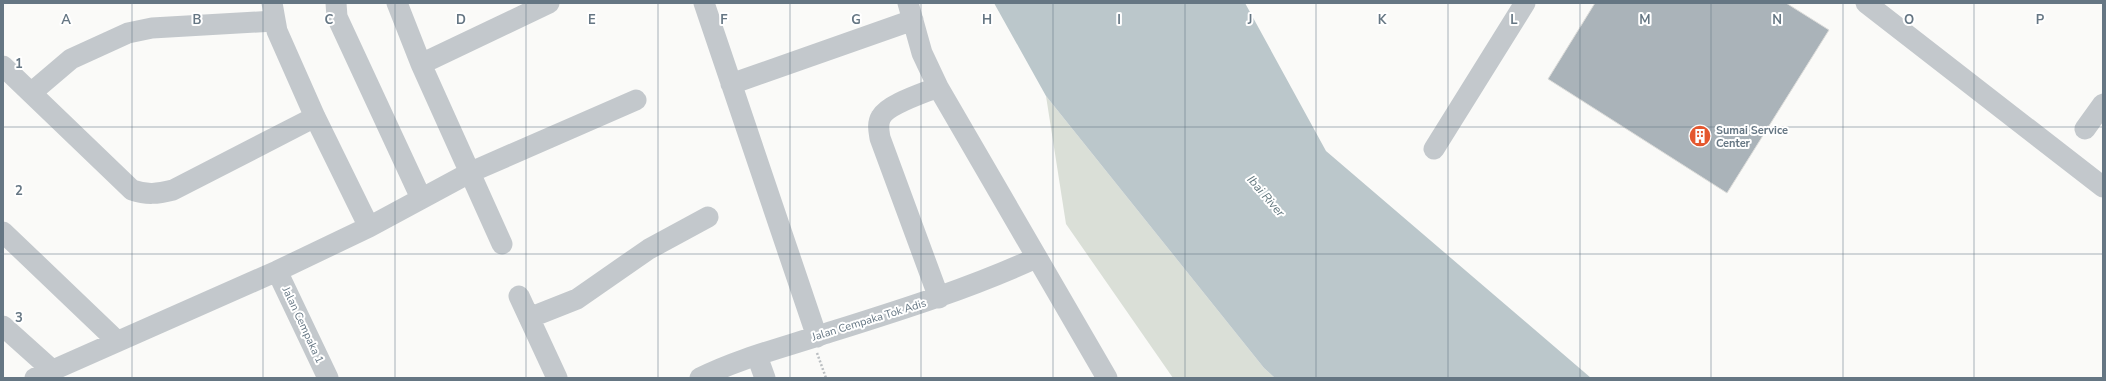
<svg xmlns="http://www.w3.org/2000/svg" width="2106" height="381" viewBox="0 0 2106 381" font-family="'Nunito Sans',sans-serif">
<rect width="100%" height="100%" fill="#fafaf8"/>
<path fill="#dadfd7" d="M1046,96L1264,368L1275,378H1173L1066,224Z"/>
<path fill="#bbc7cb" d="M994,3H1245L1326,151L1591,378H1275L1264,368L1046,96Z"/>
<path fill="#aab3b9" stroke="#dcdcda" d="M1595,3H1786L1829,30L1727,193L1548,79Z"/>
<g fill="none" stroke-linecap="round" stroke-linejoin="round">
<path stroke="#bbbfc2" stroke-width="2.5" stroke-dasharray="2 2" stroke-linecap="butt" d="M817,353L826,378"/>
<path stroke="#c3c8cc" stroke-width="21" d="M272,3L277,31L315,117L369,227
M336,3L337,17L421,198
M397,3L421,64L502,244
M704,3L817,337
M908,3L922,53L938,87L1107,378
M1866,3L2103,187
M421,64L549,3
M3,66L132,190C147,195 157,194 173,190L315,117
M731,84L913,20
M938,87C924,93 888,104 881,117C877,124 879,131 880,138L939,298
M31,93L71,59L128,33L152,28L274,21
M2085,129L2103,104
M1434,149L1525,3
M3,232L117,341
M277,271L328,378
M519,296L557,378
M529,318L577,299L649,249L708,217
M3,326L52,370
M757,356L765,378
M35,378L277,271L369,227L471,172L636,100
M700,378C738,359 781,348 821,335C894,312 966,290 1036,258"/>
</g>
<path fill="none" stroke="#657683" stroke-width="1" stroke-opacity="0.55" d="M132,3V378M263,3V378M395,3V378M526,3V378M658,3V378M790,3V378M921,3V378M1053,3V378M1185,3V378M1316,3V378M1448,3V378M1580,3V378M1711,3V378M1843,3V378M1974,3V378M3,127H2103M3,254H2103"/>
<defs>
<g id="building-disc" transform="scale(1.15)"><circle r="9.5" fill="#e4572e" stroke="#fff"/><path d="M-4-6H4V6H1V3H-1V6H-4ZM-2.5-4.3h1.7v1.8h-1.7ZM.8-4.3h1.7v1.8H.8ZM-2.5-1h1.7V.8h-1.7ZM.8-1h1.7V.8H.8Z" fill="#fff"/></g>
</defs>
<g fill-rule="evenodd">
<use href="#building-disc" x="1700" y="136"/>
</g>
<g text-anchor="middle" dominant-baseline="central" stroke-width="4" stroke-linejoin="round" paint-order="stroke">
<g font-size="11" font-weight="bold" fill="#657683" stroke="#fff" text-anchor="start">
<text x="1716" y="130">Sumai Service<tspan x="1716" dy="13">Center</tspan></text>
</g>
<g font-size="11" fill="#657683" stroke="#fff">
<text transform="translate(869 320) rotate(-17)">Jalan Cempaka Tok Adis</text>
<text transform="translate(303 325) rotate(65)">Jalan Cempaka 1</text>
</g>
<g font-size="12" font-style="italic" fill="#60757c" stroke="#fff">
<text transform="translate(1266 196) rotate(49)">Ibai River</text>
</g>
</g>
<g font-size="13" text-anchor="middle" font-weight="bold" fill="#657683" stroke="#fff" stroke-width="4" stroke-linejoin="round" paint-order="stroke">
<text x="66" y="24">A</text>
<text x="197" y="24">B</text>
<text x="329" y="24">C</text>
<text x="461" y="24">D</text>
<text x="592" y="24">E</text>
<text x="724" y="24">F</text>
<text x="856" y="24">G</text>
<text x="987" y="24">H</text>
<text x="1119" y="24">I</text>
<text x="1250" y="24">J</text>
<text x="1382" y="24">K</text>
<text x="1514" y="24">L</text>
<text x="1645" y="24">M</text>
<text x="1777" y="24">N</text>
<text x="1909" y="24">O</text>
<text x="2040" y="24">P</text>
<text x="19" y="68">1</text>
<text x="19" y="195">2</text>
<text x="19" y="322">3</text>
</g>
<rect width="2106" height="381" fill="none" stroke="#657683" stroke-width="8"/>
</svg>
